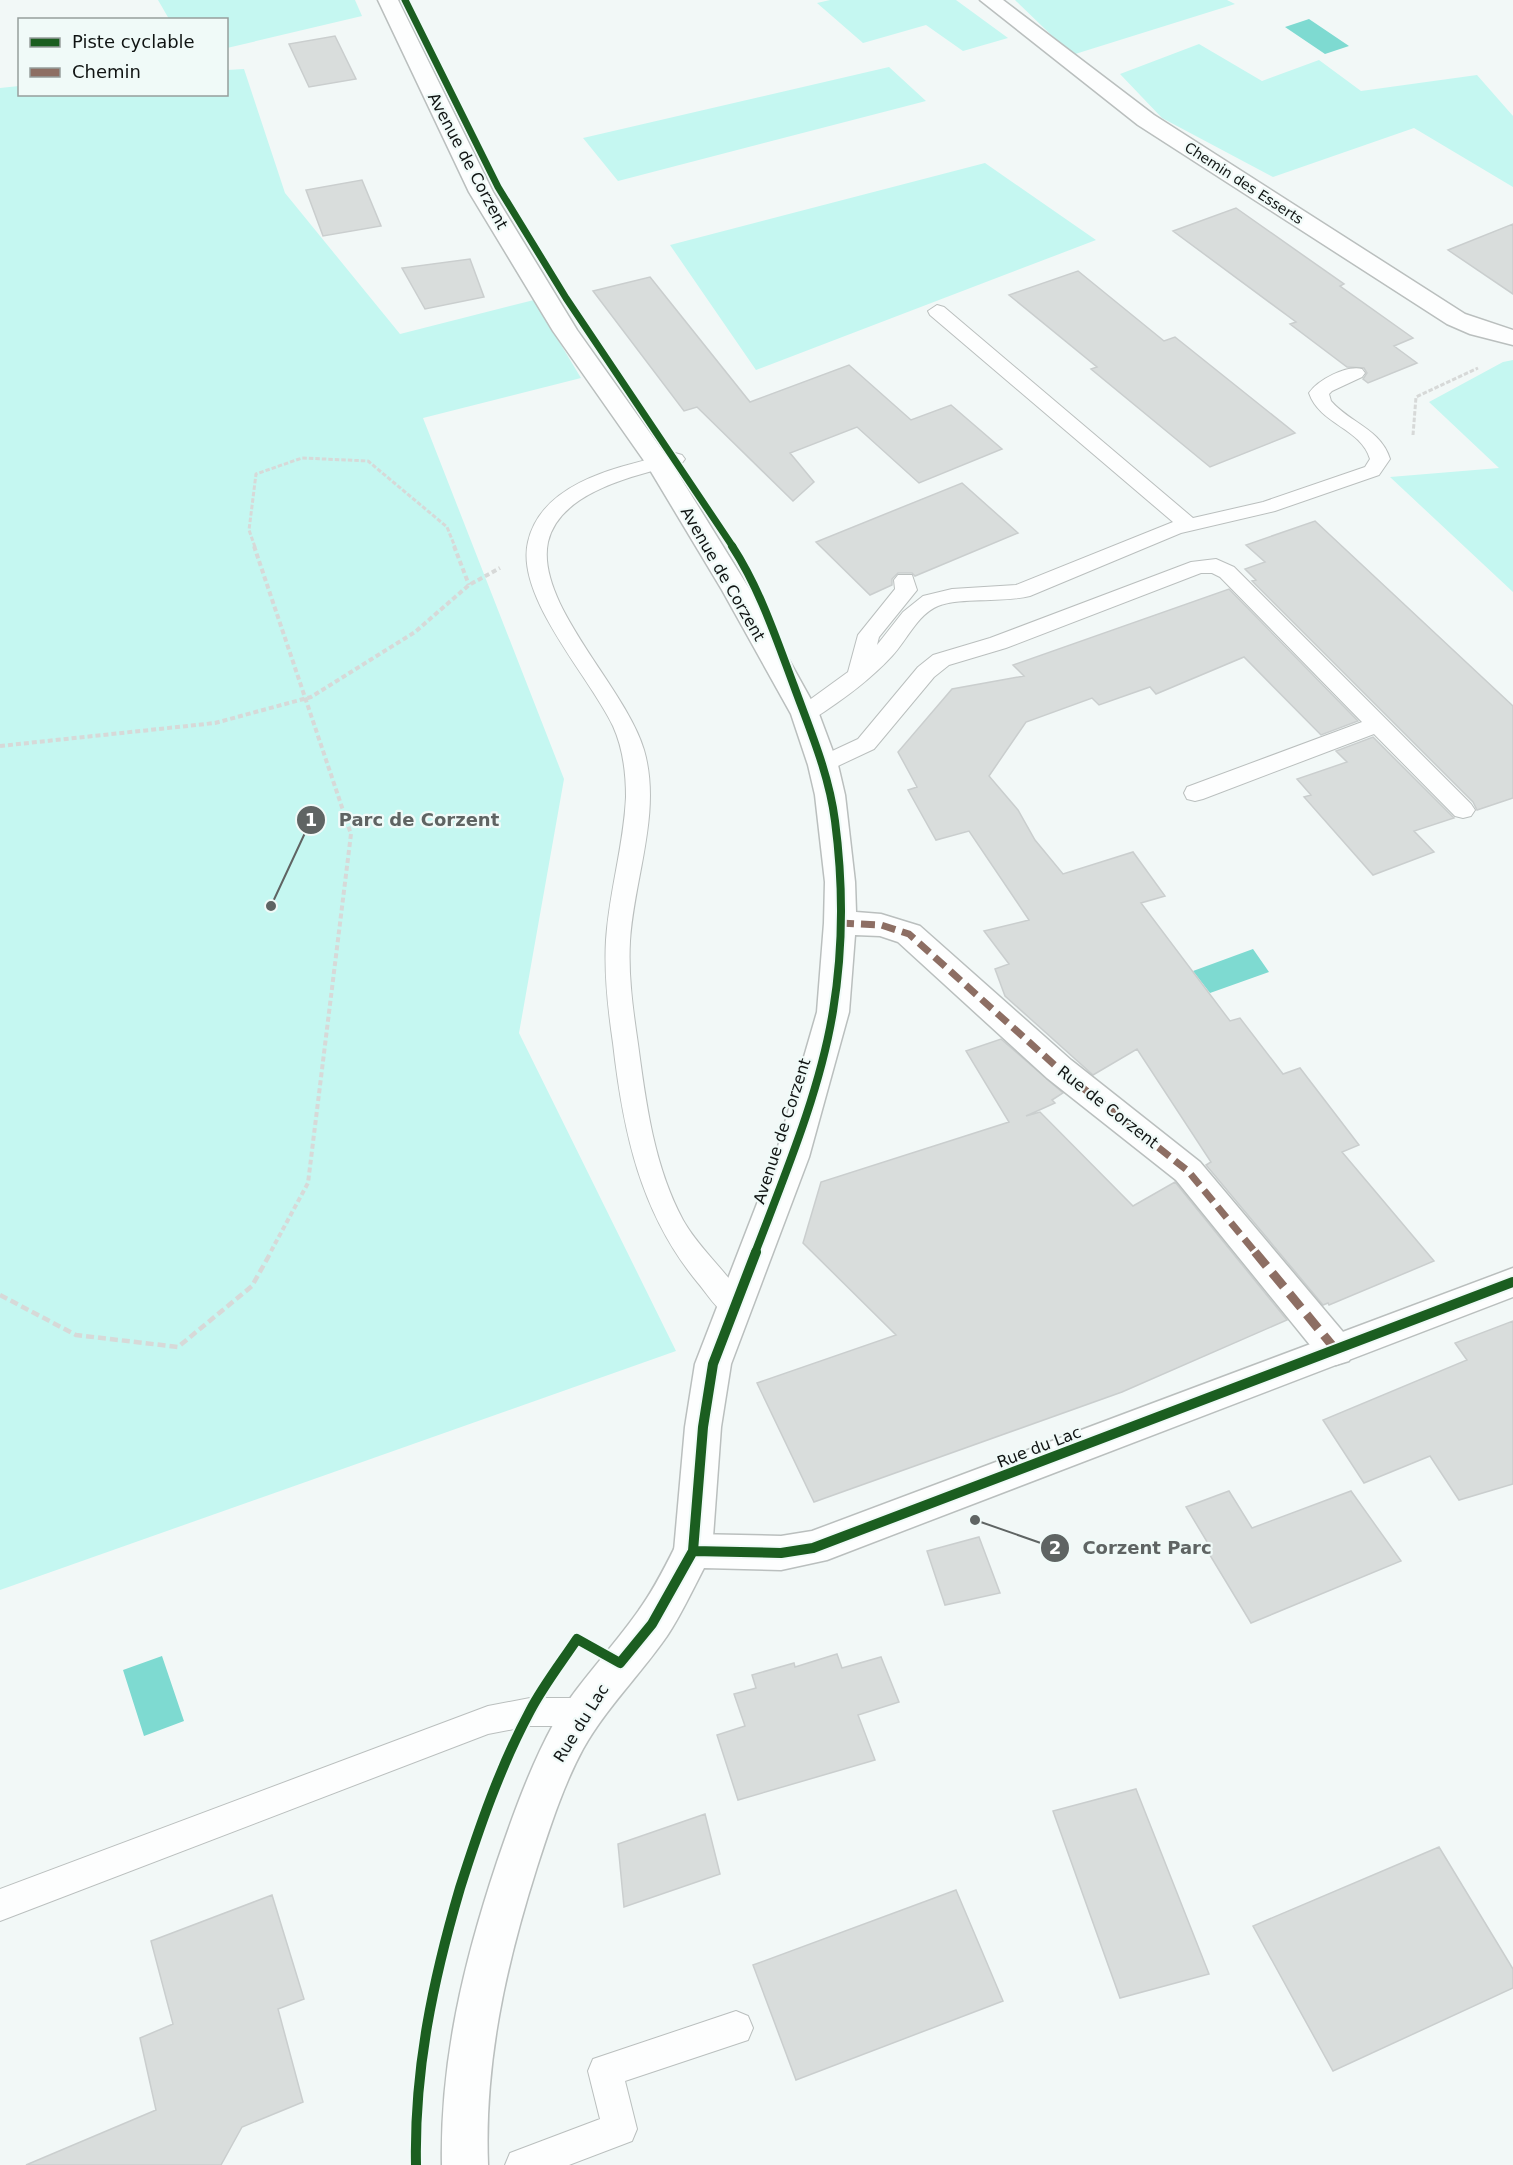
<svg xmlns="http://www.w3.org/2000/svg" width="1513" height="2165" viewBox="0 0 1513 2165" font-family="'DejaVu Sans',sans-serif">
<rect width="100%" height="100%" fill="#f2f8f7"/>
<path fill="#c5f7f1" d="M158,0H355L362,16L227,48L226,20L169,19Z
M830,0H956L1008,38L963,51L926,25L863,43L817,3Z
M1015,0H1227L1235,4L1072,55Z
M1199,44L1262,81L1319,60L1361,91L1477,75L1513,116V187L1414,128L1273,177L1162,118L1120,74Z
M889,67L926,101L618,181L583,138Z
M244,69L285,193L400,334L534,300L581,378L423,418L564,779L519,1033L676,1351L0,1590V88L19,86L20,94H226L227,70Z
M985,163L1096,240L756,370L670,245Z
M1513,360V592L1390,477L1499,468L1429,402L1503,362Z"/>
<path fill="#7edad1" d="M1309,19L1349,46L1325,54L1285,27Z
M1253,949L1269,972L1210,993L1193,971Z
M162,1656L184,1721L144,1736L123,1670Z"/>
<path fill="#d9dddc" stroke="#cacece" stroke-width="1.5" d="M335,36L356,79L309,87L289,44Z
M362,180L381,226L323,236L306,190Z
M1236,208L1344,284L1340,286L1413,338L1394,346L1417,363L1368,383L1363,379L1367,373L1364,368L1347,367L1290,324L1296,322L1173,231Z
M1513,224V294L1448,250Z
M470,259L484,297L425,309L402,268Z
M1078,271L1164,341L1175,337L1295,433L1210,467L1091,369L1097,367L1009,295Z
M650,277L750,402L849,365L911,420L951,405L1002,449L919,483L857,427L790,453L814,482L793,501L697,407L684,411L593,291Z
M962,483L1018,533L915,576L912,573H898L892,579V585L870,595L816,542Z
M1315,521L1513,706V798L1477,810L1473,802L1252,581L1256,580L1245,569L1265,562L1246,545Z
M1229,589L1358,721L1321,735L1244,657L1156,694L1150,687L1099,705L1092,698L1026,722L989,776L1018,810L1035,840L1063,874L1133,852L1165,896L1141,903L1230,1021L1240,1018L1283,1074L1300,1068L1359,1145L1342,1152L1434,1261L1329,1305L1328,1303L1323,1305L1206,1165L1211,1162L1137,1049L1093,1075L1005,996L995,969L1009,964L984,931L1029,920L969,831L936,840L908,790L917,787L898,752L952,689L1024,676L1013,665Z
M1373,737L1454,818L1414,831L1434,852L1373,875L1304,797L1311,795L1297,779L1347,762L1336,751Z
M1001,1039L1063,1093L1052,1100L1055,1103L1026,1116L1040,1112L1133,1206L1175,1182L1287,1320L1122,1392L814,1502L757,1383L896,1335L803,1243L821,1182L1009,1122L966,1051Z
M1513,1321V1484L1459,1500L1430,1456L1364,1483L1323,1420L1467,1360L1455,1343Z
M1229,1491L1252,1528L1351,1491L1401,1561L1251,1623L1205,1547L1209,1545L1186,1507Z
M979,1537L1000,1593L945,1605L927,1551Z
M837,1654L842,1668L881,1657L899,1702L858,1715L875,1760L738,1800L717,1735L745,1726L734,1694L756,1688L752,1675L794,1663L795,1667Z
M1136,1789L1209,1974L1120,1998L1053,1811Z
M705,1814L720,1874L624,1907L618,1844Z
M1439,1847L1513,1969V1988L1333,2071L1253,1926Z
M956,1890L1003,2001L796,2080L753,1965Z
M272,1895L304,1999L278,2009L303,2102L242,2127L221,2165H26L156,2110L140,2038L173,2024L151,1941Z"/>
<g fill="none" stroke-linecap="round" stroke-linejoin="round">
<g stroke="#babfbe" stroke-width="2">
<path id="lane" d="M937,305L944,307L1193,518L1263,502L1365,467L1370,459C1361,428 1320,425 1309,393C1318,380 1346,365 1362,369L1365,373L1362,377L1332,391L1329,394L1331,401C1350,423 1381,429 1390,459L1379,475L1275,511L1181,533L1030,596C1002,603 959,597 938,606C917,615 907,640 892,656C869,681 841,701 813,719L805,721L797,719L794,714L797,709L848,672L858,635L895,589L894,580L898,575H912L917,590L879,637L877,645L903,612L923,596L952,589L1016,585L1173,522L930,315L928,311Z
M675,453L682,455L685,459L682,463C639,475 560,490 548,542C535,604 626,688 644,750C662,812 634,878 630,941C628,975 633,1010 638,1044C646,1104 654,1166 683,1220C701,1252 732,1275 748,1307L744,1315C722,1322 711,1298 698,1283C640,1213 623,1131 613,1043C608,1009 604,975 606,940C609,892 624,845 626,797C626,773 623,748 613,726C590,677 515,597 528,542C542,480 623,466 675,453Z
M1216,559L1234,567L1471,804L1475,810L1471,816L1463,818L1455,816L1374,734L1203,799L1195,801L1187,799L1184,793L1187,787L1362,722L1220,577L1212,573H1201L1006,648L949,665L934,677L874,749L823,773L815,771L812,765L815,759L858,739L918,667L933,655L990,638L1191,562Z
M530,1698H585L596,1702L600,1712L596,1722L585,1726H530L488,1734L0,1921V1889L488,1706Z
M736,2011L748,2016L753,2028L748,2040L625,2081L637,2129L632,2141L569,2165H505L510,2153L600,2119L588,2071L593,2059Z"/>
</g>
<g stroke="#babfbe" stroke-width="3">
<path id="street" d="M378,0H398L493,192L577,330L672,464L750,590L819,714L838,765L845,795L855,882L856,912L881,914L920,926L1071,1060L1200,1162L1349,1339L1354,1350L1349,1361L1336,1365L1323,1361L1176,1180L1047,1078L898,942L880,936L855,935L849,1012L809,1157L731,1364L721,1427L712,1551L707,1563L693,1568L679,1563L674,1551L685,1427L695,1364L775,1157L817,1012L824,923L825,882L815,795L808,765L791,714L722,590L647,465L553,331L469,192Z
M980,0H1003L1154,115L1465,314L1513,330V345L1470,334L1447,324L1138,125Z"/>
</g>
<g stroke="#babfbe" stroke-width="3">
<path id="secondary" d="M1513,1268V1297L827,1560L781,1570L704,1568C692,1591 681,1615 667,1636C640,1675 606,1708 583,1749C563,1786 550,1827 537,1867C506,1965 484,2062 488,2165H442C440,2060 464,1961 497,1862C513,1815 530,1767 554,1723C578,1682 612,1649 639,1610C655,1588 667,1563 679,1539L693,1534L781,1536L812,1531Z"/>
</g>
<path stroke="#d7d9d8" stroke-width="3" stroke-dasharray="4.5 2" stroke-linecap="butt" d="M1413,435L1416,397L1478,368
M255,547L249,530L256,474L302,458L368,461L447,527L455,547"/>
<path stroke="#d7d9d8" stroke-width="4" stroke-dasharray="5 3" stroke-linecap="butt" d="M254,546L351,834L308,1183L270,1253
M454,546L469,585
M0,746L215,723L311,697L415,632L469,585L500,568"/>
<path stroke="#d7d9d8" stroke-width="4.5" stroke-dasharray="8 4" stroke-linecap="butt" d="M0,1295L76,1335L178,1347L252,1286L271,1252"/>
<use href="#lane" fill="#fdfefe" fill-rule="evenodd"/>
<use href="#street" fill="#fdfefe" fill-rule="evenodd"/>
<use href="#secondary" fill="#fdfefe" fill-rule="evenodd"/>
<path stroke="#8d6e63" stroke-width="7" stroke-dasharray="14 7" stroke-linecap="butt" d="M840,923L881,925L909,934L1059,1069L1188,1171L1256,1253"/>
<path stroke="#8d6e63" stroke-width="9" stroke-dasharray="18 9" stroke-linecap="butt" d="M1255,1252L1336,1350"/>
<g stroke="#f0faf8" stroke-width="10">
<path id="cycleway-far2" d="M405,0L498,187L566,298L733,547"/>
</g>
<g stroke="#f0faf8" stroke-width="12">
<path id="cycleway-far1" d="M732,546C760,589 776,638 794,686C810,730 829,774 835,821C843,882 843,950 833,1011C820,1092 784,1177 755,1253"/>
</g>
<g stroke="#f0faf8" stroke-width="14">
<path id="cycleway" d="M693,1551L781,1553L813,1548L1513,1282
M416,2165C414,2070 433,1980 460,1888C479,1828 500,1767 530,1711C543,1686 561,1663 577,1639L620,1663L652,1624L693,1551L703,1427L713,1364L756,1252"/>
</g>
<use href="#cycleway-far2" stroke="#1b5e20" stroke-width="7"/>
<use href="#cycleway-far1" stroke="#1b5e20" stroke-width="8"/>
<use href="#cycleway" stroke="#1b5e20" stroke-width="10"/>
</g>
<g text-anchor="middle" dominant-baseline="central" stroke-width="4.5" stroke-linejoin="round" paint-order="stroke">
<g font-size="14" fill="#101413" stroke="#f0faf8">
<text transform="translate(1244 183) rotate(33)">Chemin des Esserts</text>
</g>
<g font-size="16" fill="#101413" stroke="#f0faf8">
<text transform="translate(468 161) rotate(62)">Avenue de Corzent</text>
<text transform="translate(723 574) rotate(60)">Avenue de Corzent</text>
<text transform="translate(1108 1107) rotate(38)">Rue de Corzent</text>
<text transform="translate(782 1131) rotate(-72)">Avenue de Corzent</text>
<text transform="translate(1039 1447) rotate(-21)">Rue du Lac</text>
<text transform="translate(581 1723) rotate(-58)">Rue du Lac</text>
</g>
</g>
<path fill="none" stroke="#5f6463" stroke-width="2" d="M271 906L311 820M975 1520L1055 1548"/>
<g fill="#5f6463" stroke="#f0faf8" stroke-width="2">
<circle cx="271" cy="906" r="6"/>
<circle cx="975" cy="1520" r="6"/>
<circle cx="311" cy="820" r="15"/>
<circle cx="1055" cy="1548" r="15"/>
</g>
<g font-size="18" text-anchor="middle" font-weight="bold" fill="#fff">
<text x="311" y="826">1</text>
<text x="1055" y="1554">2</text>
</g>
<g font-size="18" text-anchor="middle" font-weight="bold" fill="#5f6463" stroke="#f0faf8" stroke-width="4.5" stroke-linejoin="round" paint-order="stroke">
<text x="419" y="826">Parc de Corzent</text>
<text x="1147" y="1554">Corzent Parc</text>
</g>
<rect x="18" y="18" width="210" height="78" fill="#f0faf8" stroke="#969e9c" stroke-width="1.5"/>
<rect x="30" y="38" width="30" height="9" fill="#1b5e20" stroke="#969e9c" stroke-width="1.5"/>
<text x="72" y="48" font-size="18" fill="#101413">Piste cyclable</text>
<rect x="30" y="68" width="30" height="9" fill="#8d6e63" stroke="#969e9c" stroke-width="1.5"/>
<text x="72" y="78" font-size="18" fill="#101413">Chemin</text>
</svg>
